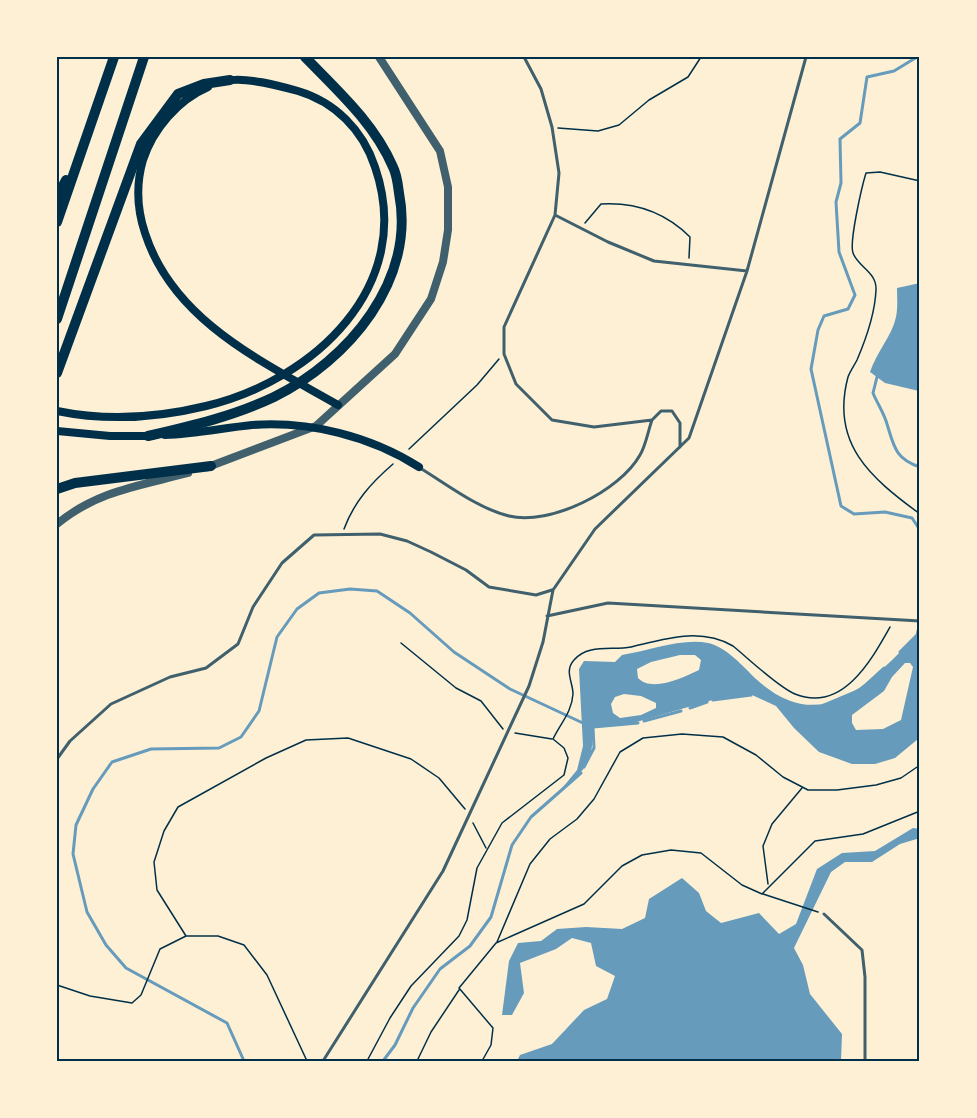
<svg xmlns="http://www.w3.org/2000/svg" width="977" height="1118" viewBox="0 0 977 1118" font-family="'Nunito Sans',sans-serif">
<rect width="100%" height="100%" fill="#fdf0d5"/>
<path fill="#669bbc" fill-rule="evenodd" d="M920,283V391H919L885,383L870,372C877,351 892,336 896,317C898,308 897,297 897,288Z
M917,635L920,656L918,739L895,758L875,764H852L819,752L794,728L776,706L750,694L716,699L626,725L593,728C593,763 586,770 559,792L577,770L583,746L579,669L584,661L615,662L622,655C649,651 681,638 708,643C725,646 744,667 756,679C822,739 870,682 917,635ZM680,655H695L701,660L699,670C684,677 652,693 638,678L637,669L651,662ZM905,663H910L913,667L901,720L883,729L856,730L852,723V715L884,691L892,677ZM624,694L641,696L656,703V708L641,715L620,718L613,713L611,704L615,697Z
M913,828L920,829V838L900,844L872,862H845L831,872L794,948L803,965L810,994L842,1034L841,1061H517L520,1055L552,1044L584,1010L607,999L615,976L596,966L591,943L572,938L556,949L520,963L524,993L512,1015H502L509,961L518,943L541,941L557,929L586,927L622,929L645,918L649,899L682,878L699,893L706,911L721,923L759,913L779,934L796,924L817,869L842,853L875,851Z"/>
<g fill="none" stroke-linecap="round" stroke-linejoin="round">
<path stroke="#669bbc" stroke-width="3" d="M917,57L894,71L867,77L860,123L840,139L841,183L836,202L839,252L855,295L848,309L824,316L818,330L811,369L841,506L854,514L885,512L912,518L920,530
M877,377L873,393C877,403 884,413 887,424C894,446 895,459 920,467
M900,652L917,635L920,623
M713,700L751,695
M822,706L860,690L884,668
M690,708L707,702
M644,721L681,711
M584,767L594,748L593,727L638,723
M244,1061L227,1023L126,968L106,945L87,912L73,854L76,825L93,789L112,762L151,749L219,748L241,737L259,711L277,637L297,609L319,593L350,589L377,591L410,613L454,652L510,689L585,724
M383,1061L395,1045L413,1008L440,969L470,946L491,917L512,845L531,817L581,773"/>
<path stroke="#003049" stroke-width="1.5" d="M558,128L598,131L619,125L649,100L688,77L701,57
M920,181L880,172L866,173C862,186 849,242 853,253C858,267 877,272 876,290C875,313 866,339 857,360C854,366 850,371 848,377C830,444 871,478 920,514
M585,223L601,204C635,202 666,213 690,237L689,258
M409,449L477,385L499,359
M344,529C354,502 371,483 393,464
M401,643L456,688L481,701L503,729
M515,733L552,739
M473,823L486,848
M768,884L763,846L772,824L802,788
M763,894L818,912
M186,936L157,890L154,862L164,831L178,807L266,758L306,740L348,738L411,759L439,778L465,809
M497,942L530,864L550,839L577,819L594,799L620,752L643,738L682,734L723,737L756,755L783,777L808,790H837L876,785L901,778L920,765
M57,985L90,996L132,1003L141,995L160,949L186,936H218L244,945L267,975L307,1061
M367,1061L390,1018L411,986L459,936L467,920L477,868L502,823L564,775L568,758L564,748L553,739C560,724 572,712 573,694C573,682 564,671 574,660C588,643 613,651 631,647C665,639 700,627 733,646C749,659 778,687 795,694C842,713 871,661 890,627
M417,1061L431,1032L459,990
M482,1061L491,1045L493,1028L459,988L496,943L584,904L622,866L642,855L671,850L701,853L742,885L762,894L815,841L863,834L920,811"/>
<path stroke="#3f606c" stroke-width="3" d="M524,57L541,89L552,127L559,173L555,215L504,327V354L516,384L552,420L594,427L652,420L661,411H672L680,423V447
M555,215L608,242L654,261L747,271
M420,468C448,485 477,508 509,516C550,526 620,491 640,455C646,445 648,431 652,420
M547,616L608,603L920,621
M57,759L70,741L111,704L170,677L206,668L238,644L253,607L282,563L314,535L380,534L407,541L431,552L466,570L489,587L536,595L552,590
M824,914L862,950L865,977V1061
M323,1061L443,871L529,686L543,642L553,590L595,529L689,438L747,271L806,57"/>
<path stroke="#3f606c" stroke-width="8" d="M208,467L316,426L395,354L431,299L443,262L448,230V187L440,151L379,57
M57,524C97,491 139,486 188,473"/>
<path stroke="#003049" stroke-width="8" d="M208,87C178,100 153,129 143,160C136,184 137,209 145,233C173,321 263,362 338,405
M57,411C106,421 157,418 206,406C314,380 416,286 375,167C363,130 335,102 298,91C280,86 244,76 226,81
M57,431L110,436H152
M165,435C194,434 223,428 252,425C310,421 370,436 419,467"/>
<path stroke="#003049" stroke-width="10" d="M57,197L66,180
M57,222L114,57
M57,319L144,57
M57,373L141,144L178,94L204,84L230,80
M148,436C192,426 234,416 274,397C349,360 416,280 399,193C398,185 397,175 393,167C374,123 338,91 305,57
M57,489L75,483L211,466"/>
</g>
<rect width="977" height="1118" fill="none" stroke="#fdf0d5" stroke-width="117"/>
<rect x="58" y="58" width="860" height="1002" fill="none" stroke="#003049" stroke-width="2"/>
</svg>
